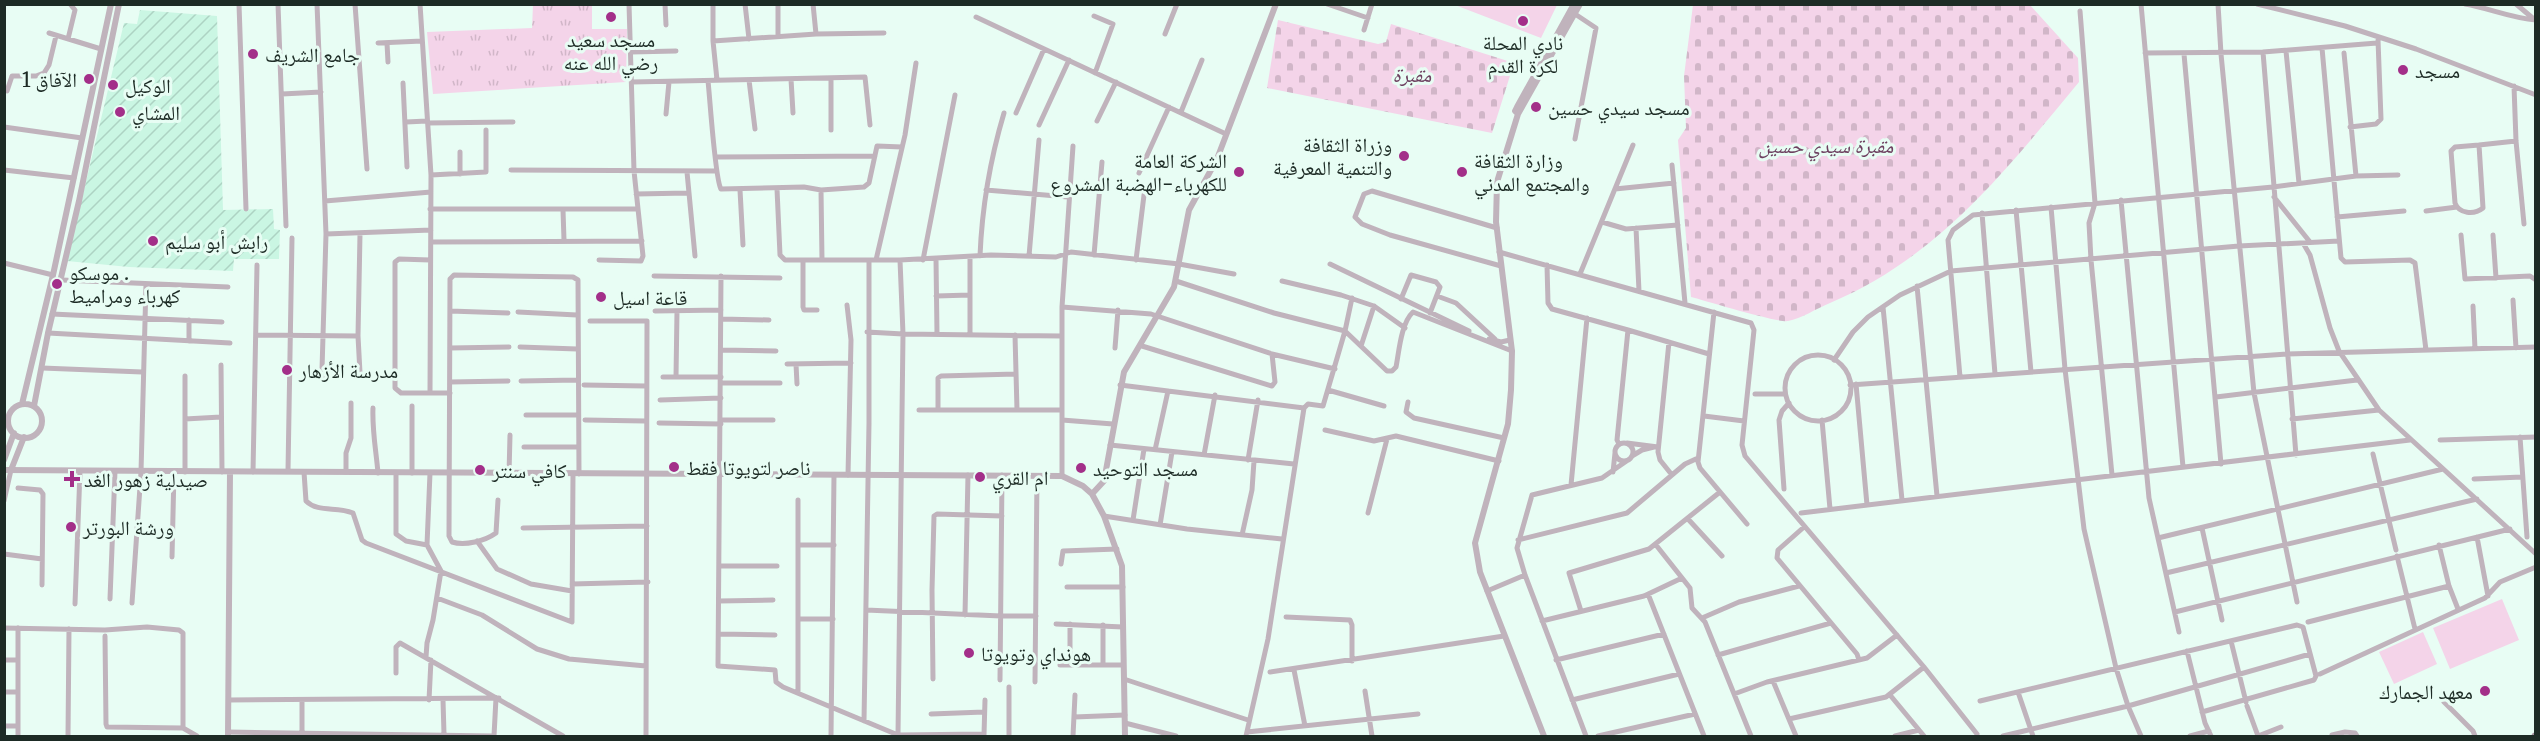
<svg xmlns="http://www.w3.org/2000/svg" width="2540" height="741" viewBox="0 0 2540 741" font-family="Merriweather,'Noto Naskh Arabic',serif">
<defs>
<pattern id="industrial-furrows" width="10" height="10" patternUnits="userSpaceOnUse" patternTransform="scale(1.5)"><rect width="10" height="10" fill="#caf6e3"/><path d="M-1 1l2-2M0 10L10 0M9 11l2-2" fill="none" stroke="#add3c3"/></pattern>
<pattern id="grass-tufts" width="24" height="20" patternUnits="userSpaceOnUse" patternTransform="scale(1.5)"><rect width="24" height="20" fill="#f4d4e9"/><path d="M3 7l-1-3M5 7V3M7 7l1-3M15 17l-1-3M17 17v-4M19 17l1-3" fill="none" stroke="#d1b6c8"/></pattern>
<pattern id="cemetery-stones" width="16" height="16" patternUnits="userSpaceOnUse" patternTransform="scale(1.5)"><rect width="16" height="16" fill="#f4d4e9"/><path d="M2 7V4a2 2 0 0 1 4 0v3zM10 15v-3a2 2 0 0 1 4 0v3z" fill="#d1b6c8"/></pattern>
</defs>
<rect width="100%" height="100%" fill="#e8fdf4"/>
<path fill="url(#industrial-furrows)" d="M140,10L217,16L223,210L273,209L274,229L280,230L279,259H234L233,271L129,267L67,261L124,23L137,24Z"/>
<path fill="url(#grass-tufts)" d="M533,5H592V29H627L626,82L433,94L427,32L532,28Z"/>
<path fill="url(#cemetery-stones)" d="M1693,5H2030L2078,58L2079,82C2006,170 1939,257 1830,303C1817,308 1801,319 1788,321C1777,323 1707,301 1691,297L1678,140L1686,128L1684,76Z
M1278,20L1378,44L1386,42L1391,24L1514,63L1492,133L1267,88Z"/>
<path fill="#f4d4e9" d="M1455,5H1557L1541,38Z
M2502,599L2519,640L2450,669L2433,628Z
M2423,632L2437,664L2394,684L2379,652Z"/>
<g fill="none" stroke-linecap="round" stroke-linejoin="round">
<path stroke="#c0b3bc" stroke-width="5" d="M239,4L246,209
M278,4L286,226
M317,4L326,234L322,370L325,379
M355,4L367,169
M420,4L431,175L430,393
M665,4L666,25
M713,4V41L717,80
M745,4L749,39
M778,4V36
M813,4L816,34
M1327,4L1368,18
M2141,4L2183,467
M2218,4L2221,54L2254,393L2297,602
M2257,4L2345,26L2416,49L2536,95
M2465,4C2489,8 2511,18 2536,20
M2516,4L2535,20
M2080,11L2095,203L2089,223L2091,260L2112,475
M1575,14L1596,28L1575,139
M1094,16L1113,24L1095,73
M976,17L1226,134
M1364,30L1372,4
M49,33L101,49
M1165,34L1177,4
M68,39L75,10L70,4
M713,41L816,34L884,33
M378,43L422,41
M387,43L388,62
M2322,48L2341,258L2345,262L2410,260L2415,263L2426,350
M2286,51L2299,183
M631,52L676,51
M2263,52L2296,455
M2145,53L2263,52L2377,43
M2344,53L2356,176
M2184,54L2221,464
M791,79L793,113
M749,80L755,129
M708,81C710,98 715,180 721,189L804,187L821,190L864,187L869,183L877,146L902,147
M632,82L865,77L870,125
M403,83L407,167
M2514,86L2516,141L2524,224
M7,91L12,76H36L44,73L49,65L56,36
M282,94L321,92
M1181,112L1202,60
M1016,113L1044,49
M666,114L669,82
M1097,121L1116,82
M406,122L427,121
M428,123L513,122
M1039,125L1069,60
M4,127L82,138
M2350,127L2376,124L2381,119L2378,40
M831,130V78
M2479,145L2483,208C2474,215 2459,214 2455,203L2451,151L2455,147Z
M2479,145L2516,141
M716,157L875,156
M1672,165L1685,303
M4,170L74,178
M511,170L716,171
M687,172L695,256
M1139,173L1169,107
M460,174V152
M431,175L486,172V130
M777,189L780,255L785,260H900L991,255L1056,257L1071,252L1179,264L1234,274
M1615,189L1674,183
M740,190L743,245
M821,190L822,260
M986,190L1068,197
M636,194L688,193
M2274,197L2310,242
M2121,200L2149,498L2179,632
M325,201L431,192
M2051,207L2065,369L2084,529L2116,668L2128,706L2141,736
M430,209H638
M563,210L564,240
M2016,210L2031,372
M2426,211L2457,207
M1982,213L1995,374
M2337,217L2404,211
M1602,222L1626,229L1678,225
M1497,228L1372,191L1364,194L1355,217L1362,224L1390,235L1501,266
M1636,228L1639,291
M326,234L431,230
M2461,235L2465,279L2530,276L2536,280
M2493,235L2496,278
M431,242L642,241
M2303,243L2310,255L2330,328L2339,351L2379,410L2536,554
M1499,252L1751,323L1754,330L1742,445L1745,456L1924,667L1977,734
M1094,255L1102,162
M980,256C982,207 990,160 1004,113
M1029,256L1039,140
M970,258V334
M936,259L937,334
M430,260L399,259L395,262V388L401,393H450
M599,260L641,261L643,256L634,171L629,4
M803,260V307L804,310H817
M876,260L905,135L916,63
M923,260L955,95
M1136,260L1145,187
M4,263L53,275
M1330,264L1469,331
M1547,265L1548,303L1552,309L1628,330
M1580,274L1633,145
M654,276L780,278
M721,276L718,666L775,670L776,682L783,687L898,735L984,734
M62,280L228,287
M1176,281L1274,313L1345,331L1387,371H1392L1396,367C1399,352 1401,323 1413,312L1512,351
M1282,281L1341,295L1374,306L1405,328
M1917,286L1937,496
M936,296L970,295
M1437,296L1456,303L1495,339
M1401,299L1411,275L1436,282L1440,287L1430,313
M2513,300L2516,348
M847,305L851,340L848,475
M2473,306L2475,349
M1062,307L1151,314L1272,354L1335,369
M1883,307L1902,500
M450,311L508,313
M655,311L721,310
M518,312L577,315
M1714,312L1698,462L1700,468L1747,524
M52,314L222,322
M721,319L769,320
M590,321H647L646,736
M867,332L903,334L1061,336
M48,333L230,343
M256,335L358,336L360,234
M1015,335L1017,410
M358,336L360,373
M1489,339L1501,342L1510,340
M189,341V320
M1669,342L1658,452L1660,460L1672,475
M1142,346L1272,386L1275,382L1272,354
M1361,346L1374,306
M520,347L577,349
M450,348L509,347
M1115,348L1118,310
M721,350L776,351
M1785 388a33 33 0 1 1 66 0a33 33 0 1 1-66 0Z
M1834,360L1853,332L1868,317L1900,295L1951,271L2239,246L2339,241
M787,364L851,363
M796,364L797,384
M221,365L222,472
M42,368L142,372
M185,376V472
M663,377H721
M676,377L677,311
M1960,377L1948,240L1953,230L1973,215L2273,187L2356,176L2398,175
M521,381L577,380
M450,382L508,381
M721,383H780
M1856,384L1867,505
M584,385L646,386
M1120,385L1304,408L1308,404L1323,406L1345,331L1352,298
M1850,385L2287,354L2536,347
M1328,390L1384,406
M1755,394H1785
M2216,397L2357,380
M660,400L721,398
M1408,402L1406,412L1414,418L1504,438
M412,406V473
M373,408C372,430 376,450 378,473
M919,410H1062
M938,410V378L941,376L1016,374
M526,415H578
M1704,416L1744,421
M185,419L221,417
M2292,419L2379,410
M585,420L645,421
M721,420H773
M1062,420L1113,424
M1822,420L1830,509
M659,423L721,424
M1325,430L1374,441L1396,436L1499,461
M2520,437L2527,537
M2440,440L2536,437
M1627,443L1658,447
M1615 452a9 9 0 1 1 18 0a9 9 0 1 1-18 0Z
M1619,444L1617,440L1628,330L1709,354
M1110,445L1294,464
M524,447H578
M1155,450L1168,391
M2373,454L2396,550
M1204,455L1215,395
M1632,456L1642,450L1654,447
M1248,460L1258,400
M288,471L292,238
M253,472L257,265
M304,472L306,501C318,513 337,506 353,513L362,540L366,543L572,622L573,474
M346,472V453L351,438V403
M1613,472L1615,453
M396,473V534L406,541L427,545
M509,474L510,435
M1062,476V307L1073,146
M2474,479L2522,477
M1571,485L1587,318
M18,488L40,490L43,494L42,585
M1784,489L1779,420L1782,411L1789,403
M498,500L496,533C485,541 465,546 452,542L449,536L450,279L454,275L573,277L578,280L579,474
M4,501L11,470
M1368,513L1387,439
M1801,513L2410,440
M1104,516L1187,529L1282,539
M1688,519L1722,556
M1133,520L1144,449
M1160,525L1172,452
M1804,527L1778,550L1777,558L1857,654L1859,660
M523,528L647,526
M2202,528L2222,620
M1242,535L1252,490L1254,461
M2477,537L2488,596
M2158,538L2443,469
M1518,540L1627,513L1685,464L1698,458
M477,541L497,569L531,584L572,591
M799,545H834
M1656,545L1690,588L1692,608L1705,622L1751,736
M2439,545L2449,586L2458,609
M4,554L42,559
M2397,556L2415,629
M172,557L174,472
M1061,564L1063,551L1117,549
M720,566H777
M2166,573L2477,499
M572,584L648,582
M1067,587H1123
M1487,591L1525,575
M1648,594L1704,736
M437,598L482,615L537,649L569,659L646,666
M110,599L115,471
M719,601L773,600
M132,603L141,472L146,284
M75,604L80,471
M866,610L1001,616H1036
M1581,611L1569,573L1649,549L1720,492
M2175,612L2510,529
M965,615L968,475
M1286,617L1350,620L1352,625V661
M1702,618L1739,602L1799,586
M799,619H833
M1542,621L1644,596L1682,578
M2308,622L2449,586
M1056,624L1123,627
M1070,624V665
M4,628L105,630L147,627L179,630L183,633V728
M719,634L775,635
M105,636L106,724L107,727L183,728L197,736
M2231,641L2246,702
M2187,651L2205,723L2211,736
M1718,655L1831,623
M426,657L427,643L433,620L441,571L427,545L430,473
M4,660H18
M1556,660L1664,634
M1060,665H1123
M1103,665V625
M1294,670L1305,726
M1270,672L1504,636
M396,673V647L400,643L563,736
M2320,674L2485,598L2500,582L2536,567
M933,679L932,590L934,516L937,514L1002,516
M1124,679L1248,720
M1000,680L1002,475
M1773,681L1796,736
M1035,682L1037,476
M1365,691L1372,736
M4,692H18
M798,692V500
M2018,692L2033,736
M1734,694L1767,682L1867,658L1897,635
M1890,695L1924,736
M229,700L499,698
M302,700V735
M429,700L431,660
M443,700L444,734
M1572,700L1679,674
M1980,701L2297,625L2303,627L2316,676L2314,680L2202,712
M2444,702L2473,731L2475,736
M2247,706L2258,736
M931,714L984,712
M1074,717L1125,715
M1789,719L1886,697L1924,667
M864,721L869,423V260
M1125,723L1176,736
M4,726H18
M228,732L494,736
M1247,732L1418,714
M898,735L903,334L900,260
M984,735L985,700
M2332,735L2345,732L2355,733L2357,736
M18,736V628
M68,736L69,629
M494,736L496,698
M831,736L834,475
M1009,736V687
M1073,736L1075,695
M1246,736L1268,639L1304,408
M1586,736L1525,575L1517,548L1532,495L1602,478L1628,460
M1598,736L1695,714
M1895,736L1919,730
M2003,736L2128,706L2310,654
M2190,736L2209,731
M2258,736L2281,727"/>
<path stroke="#c0b3bc" stroke-width="6" d="M1518,114L1515,111L1517,107L1574,4
M22,404L53,275L111,4
M8 421a17 17 0 1 1 34 0a17 17 0 1 1-34 0Z
M34,406L48,333L79,201L119,4
M4,460L14,433
M4,470L1062,476L1083,486L1092,494L1104,516L1122,566L1125,736
M11,470L24,437
M1092,494L1104,481L1124,372L1174,287L1189,210L1217,159L1276,4
M228,736L230,472
M1544,736L1480,572L1475,543L1508,424L1511,390L1512,351L1496,222L1497,182L1518,114L1580,4"/>
<path stroke="#a5929e" stroke-width="7" d="M2535,736H2536"/>
</g>
<g fill="#a32f89" stroke="#e8fdf4" stroke-width="2">
<circle cx="611" cy="17" r="6"/>
<circle cx="1523" cy="21" r="6"/>
<circle cx="253" cy="54" r="6"/>
<circle cx="2403" cy="70" r="6"/>
<circle cx="89" cy="79" r="6"/>
<circle cx="113" cy="85" r="6"/>
<circle cx="1536" cy="107" r="6"/>
<circle cx="120" cy="112" r="6"/>
<circle cx="1404" cy="156" r="6"/>
<circle cx="1239" cy="172" r="6"/>
<circle cx="1462" cy="172" r="6"/>
<circle cx="153" cy="241" r="6"/>
<circle cx="57" cy="284" r="6"/>
<circle cx="601" cy="297" r="6"/>
<circle cx="287" cy="370" r="6"/>
<circle cx="674" cy="467" r="6"/>
<circle cx="1081" cy="468" r="6"/>
<circle cx="480" cy="470" r="6"/>
<circle cx="980" cy="477" r="6"/>
<path d="M69 470h6v6h6v6h-6v6h-6v-6h-6v-6h6z"/>
<circle cx="71" cy="527" r="6"/>
<circle cx="969" cy="653" r="6"/>
<circle cx="2485" cy="691" r="6"/>
</g>
<g text-anchor="middle" dominant-baseline="central" stroke-width="6" stroke-linejoin="round" paint-order="stroke">
<g font-size="20" fill="#1d2b25" stroke="#e8fdf4" text-anchor="start">
<text x="611" y="39" text-anchor="middle">مسجد سعيد<tspan x="611" dy="23">رضي الله عنه</tspan></text>
<text x="1523" y="42" text-anchor="middle">نادي المحلة<tspan x="1523" dy="23">لكرة القدم</tspan></text>
<text x="265" y="54">جامع الشريف</text>
<text x="2415" y="70">مسجد</text>
<text x="77" y="79" text-anchor="end">الآفاق 1</text>
<text x="125" y="85">الوكيل</text>
<text x="1548" y="107">مسجد سيدي حسين</text>
<text x="132" y="112">المشاي</text>
<text x="1392" y="144" text-anchor="end">وزراة الثقافة<tspan x="1392" dy="23">والتنمية المعرفية</tspan></text>
<text x="1227" y="160" text-anchor="end">الشركة العامة<tspan x="1227" dy="23">للكهرباء-الهضبة المشروع</tspan></text>
<text x="1474" y="160">وزارة الثقافة<tspan x="1474" dy="23">والمجتمع المدني</tspan></text>
<text x="165" y="241">رابش أبو سليم</text>
<text x="69" y="272">موسكو .<tspan x="69" dy="23">كهرباء ومراميط</tspan></text>
<text x="613" y="297">قاعة اسيل</text>
<text x="299" y="370">مدرسة الأزهار</text>
<text x="686" y="467">ناصر لتويوتا فقط</text>
<text x="1093" y="468">مسجد التوحيد</text>
<text x="492" y="470">كافي سنتر</text>
<text x="992" y="477">ام القري</text>
<text x="84" y="479">صيدلية زهور الغد</text>
<text x="83" y="527">ورشة البورتر</text>
<text x="981" y="653">هونداي وتويوتا</text>
<text x="2473" y="691" text-anchor="end">معهد الجمارك</text>
</g>
<g font-size="20" font-style="italic" fill="#6d4060" stroke="#e8fdf4">
<text x="1412" y="74">مقبرة</text>
<text x="1826" y="145">مقبرة سيدي حسين</text>
</g>
</g>
<rect width="2540" height="741" fill="none" stroke="#1d2b25" stroke-width="12"/>
</svg>
